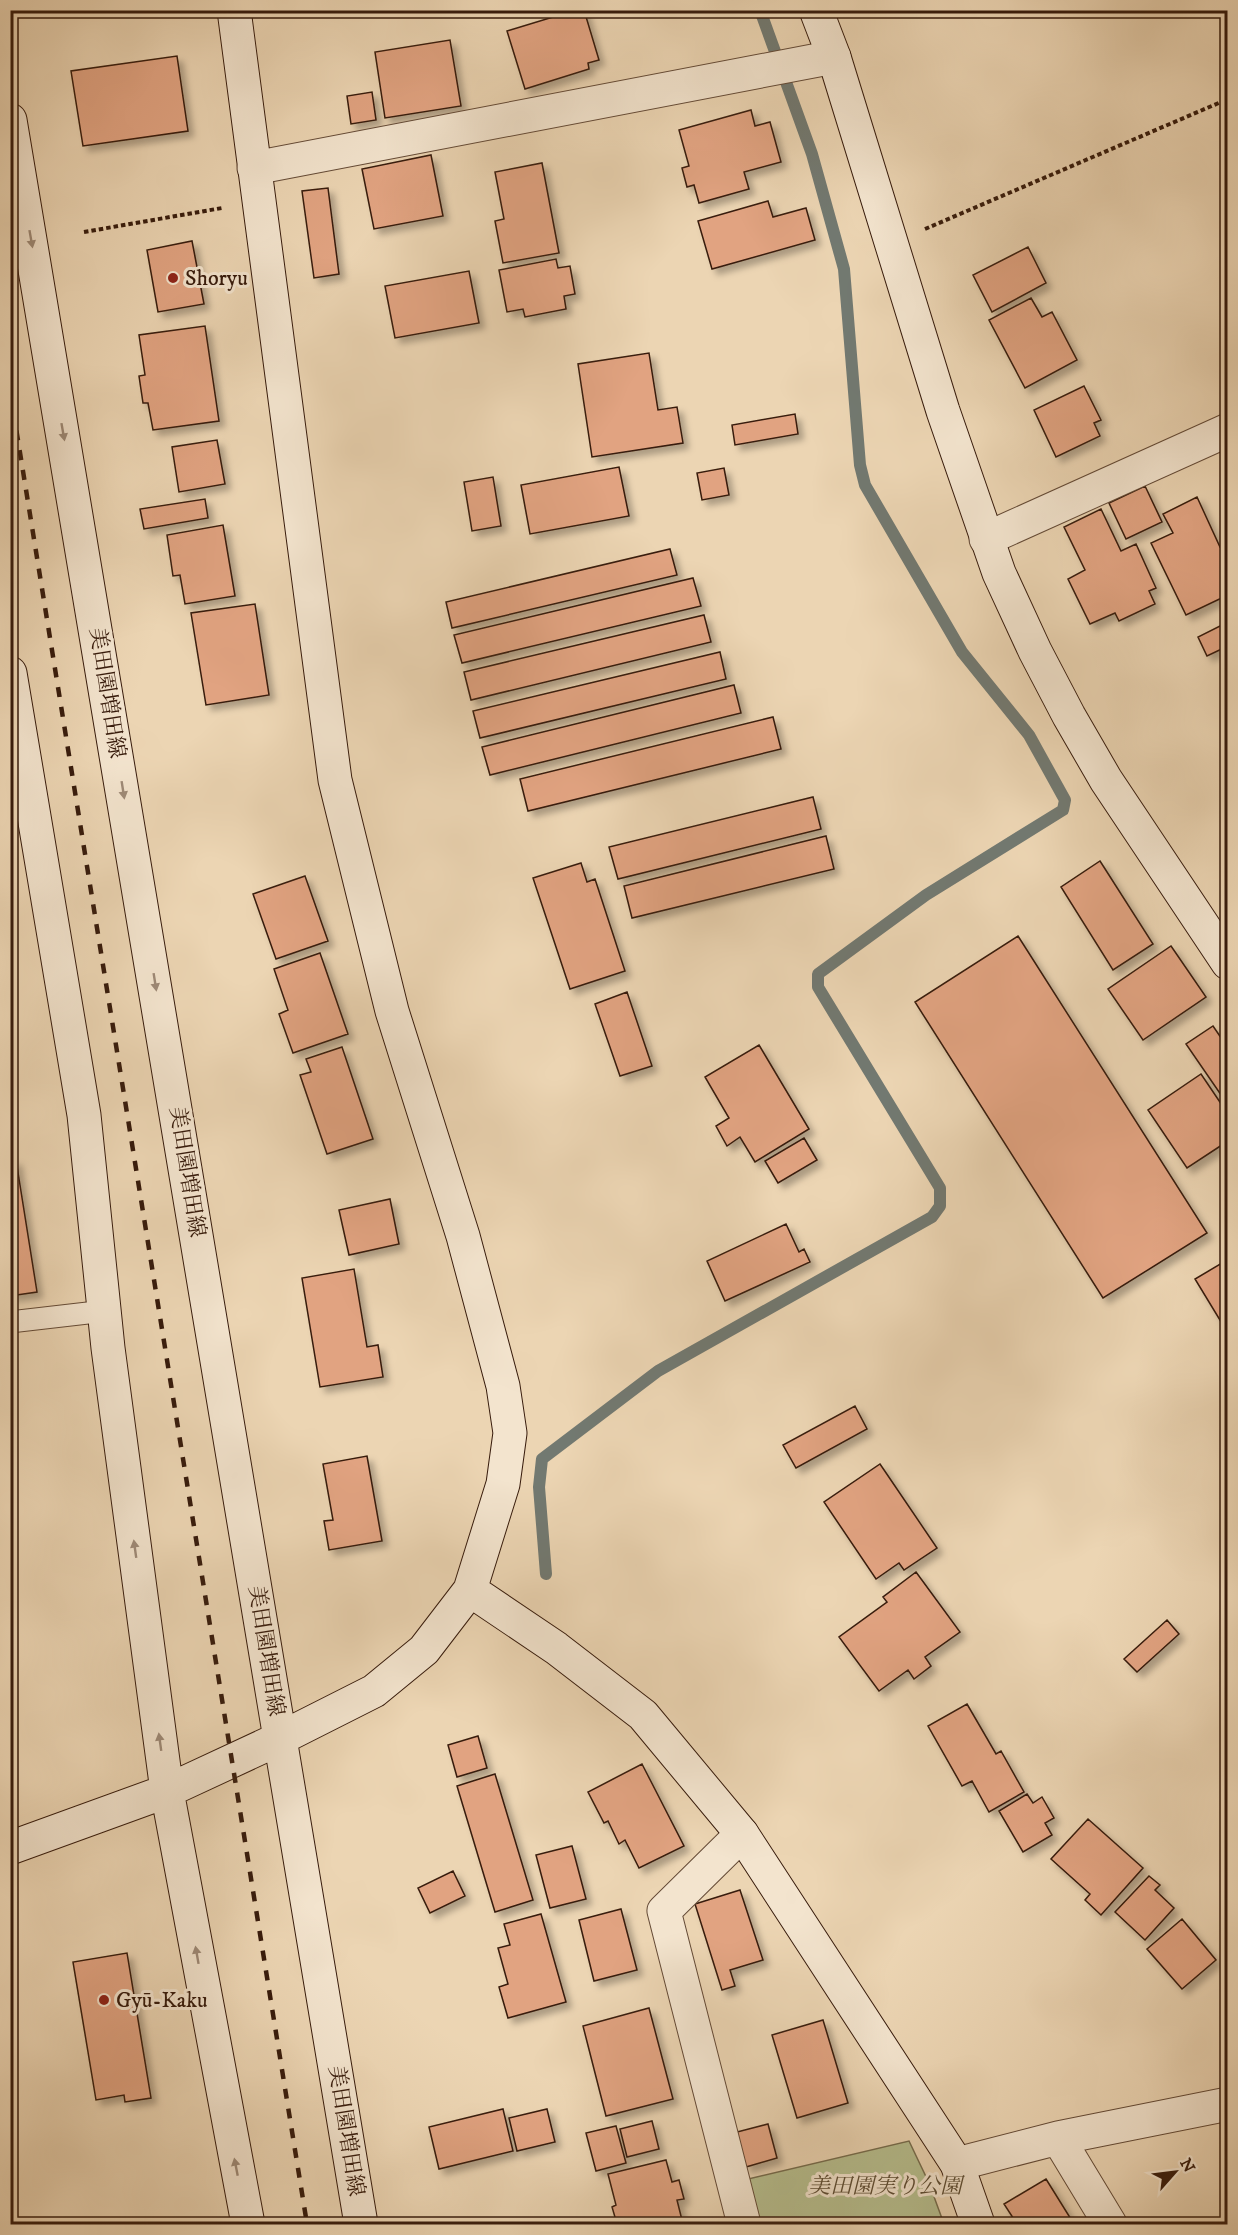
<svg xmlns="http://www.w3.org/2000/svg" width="1238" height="2235" viewBox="0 0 1238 2235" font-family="'IM FELL DW Pica','Noto Serif JP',serif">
<defs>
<filter id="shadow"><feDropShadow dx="5.5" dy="5.5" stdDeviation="3" flood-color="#0004"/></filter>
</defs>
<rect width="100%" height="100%" fill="#ecd5b3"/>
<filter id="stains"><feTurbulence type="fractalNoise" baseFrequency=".00333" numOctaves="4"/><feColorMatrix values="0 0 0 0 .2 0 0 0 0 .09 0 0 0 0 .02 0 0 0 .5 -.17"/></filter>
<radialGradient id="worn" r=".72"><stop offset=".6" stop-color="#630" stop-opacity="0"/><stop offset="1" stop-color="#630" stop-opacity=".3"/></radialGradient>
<path fill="#b6be8e" stroke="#766c4d" stroke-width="1.5" d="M909,2141L929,2183L944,2224H759L748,2179Z"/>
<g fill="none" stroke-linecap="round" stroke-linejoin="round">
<path stroke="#727971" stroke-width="12" d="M546,1574L539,1487L542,1459L658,1371L932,1217L940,1206V1188L818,987V974L926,895L1063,810L1065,800L1029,735L962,652L865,485L860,465L844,269L812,154L760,10"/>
</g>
<path fill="#e1a381" stroke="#371b0c" stroke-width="1.5" filter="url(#shadow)" d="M576,10H584L599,60L588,63L589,69L525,89L507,31Z
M450,40L461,106L385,118L375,52Z
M177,56L188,131L83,146L71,71Z
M372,92L376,120L351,124L347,96Z
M751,110L755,126L770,122L781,162L744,172L749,189L699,203L694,185L687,187L682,168L689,166L679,130Z
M431,155L443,216L374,229L362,169Z
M542,163L559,253L503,263L495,221L504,219L495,172Z
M328,188L339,274L314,278L302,191Z
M768,201L773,217L806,208L815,240L712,269L698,221Z
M192,241L204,304L158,312L147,250Z
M1028,247L1046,283L992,312L973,275Z
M556,259L558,268L570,266L575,294L564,296L566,309L525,317L523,309L507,312L499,270Z
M469,271L479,323L395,338L385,286Z
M1031,298L1042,317L1052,312L1077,360L1025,388L989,320Z
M205,326L219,421L153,430L148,403H143L139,376L145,375L139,335Z
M649,353L658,410L677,407L683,443L592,457L578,364Z
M1084,386L1101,420L1094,423L1100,436L1056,457L1034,410Z
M795,414L798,434L735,445L732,425Z
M217,440L225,484L179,492L172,447Z
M619,467L629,516L530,534L521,485Z
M724,468L729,495L702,500L697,473Z
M493,477L501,526L472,531L464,482Z
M1145,486L1162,522L1126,539L1109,503Z
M1197,497L1220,547L1228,544V595L1186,615L1151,543L1173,533L1163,514Z
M205,499L208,518L144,529L140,509Z
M1101,509L1121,551L1136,544L1156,588L1149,591L1155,604L1119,621L1115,613L1090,624L1068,579L1085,570L1064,527Z
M223,525L235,596L185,604L180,575L173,576L167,535Z
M670,549L677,575L452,628L446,602Z
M693,578L701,606L462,663L454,635Z
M255,604L269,695L206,705L191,613Z
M704,615L711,642L471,700L464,672Z
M1228,622V646L1207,656L1198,637Z
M720,652L726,679L480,738L473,711Z
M734,685L741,713L490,775L482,747Z
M773,717L781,749L528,811L520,779Z
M813,797L821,829L618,879L609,847Z
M826,836L834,869L632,918L624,886Z
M1100,861L1153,944L1113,970L1061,887Z
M581,863L587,882L595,879L625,971L570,989L533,878Z
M305,876L328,941L276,959L253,894Z
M1018,936L1207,1233L1103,1298L915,1002Z
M1171,946L1206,997L1143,1040L1108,989Z
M320,953L348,1034L293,1053L279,1014L288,1010L274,969Z
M627,992L652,1066L620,1076L595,1004Z
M1213,1026L1228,1048V1105L1186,1044Z
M759,1045L809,1129L755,1162L740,1137L727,1146L716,1126L729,1118L705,1077Z
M342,1047L373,1139L327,1154L300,1075L311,1072L306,1059Z
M1201,1074L1228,1114V1141L1187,1168L1148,1110Z
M804,1138L817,1160L778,1183L765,1161Z
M16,1160L37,1292L10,1296V1161Z
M390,1199L399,1244L349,1255L339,1210Z
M786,1224L799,1252L804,1249L810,1262L725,1301L707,1261Z
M1227,1260L1228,1329L1226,1330L1195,1279Z
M354,1269L367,1347L378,1345L383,1377L320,1387L302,1278Z
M855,1406L867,1429L796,1468L783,1445Z
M367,1456L382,1541L329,1550L324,1521L333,1520L323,1464Z
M880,1464L937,1548L904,1570L899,1563L876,1579L824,1502Z
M916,1572L960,1632L925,1657L931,1666L914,1679L908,1670L879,1691L839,1637L887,1602L883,1597Z
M1167,1620L1179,1634L1137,1672L1124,1659Z
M967,1704L996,1754L1001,1751L1024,1792L989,1812L972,1781L962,1786L928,1726Z
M478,1736L487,1768L457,1777L448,1745Z
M642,1764L684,1846L639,1868L625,1840L619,1844L608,1821L604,1823L588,1792Z
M495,1774L533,1900L495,1912L457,1786Z
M1027,1794L1033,1803L1042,1797L1054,1818L1045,1823L1052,1835L1023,1852L999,1811Z
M1088,1819L1143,1868L1101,1915L1085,1900L1090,1894L1051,1859Z
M572,1846L586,1899L550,1908L536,1855Z
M453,1871L465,1896L430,1913L418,1888Z
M1149,1876L1160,1885L1155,1890L1174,1908L1145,1940L1115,1912Z
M740,1890L763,1960L730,1970L735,1986L722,1990L695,1904Z
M621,1909L637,1970L594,1981L579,1920Z
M541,1914L566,2002L508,2018L499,1987L508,1984L498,1948L510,1945L504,1924Z
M1182,1919L1216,1960L1182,1989L1147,1949Z
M127,1953L151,2098L125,2102L124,2095L96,2100L73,1962Z
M649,2008L673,2099L606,2116L583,2026Z
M823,2020L848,2103L797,2118L772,2035Z
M503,2109L513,2151L439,2169L429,2127Z
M547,2109L555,2142L517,2151L509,2118Z
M652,2121L659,2149L627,2157L620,2129Z
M768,2124L777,2158L746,2167L737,2132Z
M616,2126L626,2163L596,2171L586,2133Z
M666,2160L672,2182L679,2180L684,2199L677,2200L683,2224H617L612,2207L616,2205L608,2174Z
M1046,2179L1074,2224H1017L1004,2204Z"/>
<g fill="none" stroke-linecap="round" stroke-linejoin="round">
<g stroke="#644a36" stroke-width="23">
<path id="lane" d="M10,1322L105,1311"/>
</g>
<g stroke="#644a36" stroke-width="35">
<path id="street" d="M254,168L834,57
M986,539L1228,430
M742,1834L664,1911L744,2224
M1058,2138L1228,2104
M957,2164L1058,2138L1110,2224"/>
</g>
<g stroke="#371b0c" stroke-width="35">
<path id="secondary" d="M816,10L834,57L943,411L999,573L1035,651L1069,716L1106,780L1228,963
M10,120L361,2224
M10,673L84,1115L108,1348L167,1791L248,2224
M470,1590L556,1648L643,1715L742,1834L957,2164L978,2224
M10,1848L167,1791L281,1738L374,1691L424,1650L470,1590L503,1484L510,1433L503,1386L463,1236L392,1011L335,780L234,10"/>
</g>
<path stroke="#371b0c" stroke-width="4" stroke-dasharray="4.5 3" stroke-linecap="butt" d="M925,229L1228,99
M84,232L222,208"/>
<use href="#lane" stroke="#f3e4ce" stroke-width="21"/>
<use href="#street" stroke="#f3e4ce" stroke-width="33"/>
<use href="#secondary" stroke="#f3e4ce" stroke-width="33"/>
<path stroke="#371b0c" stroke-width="4.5" stroke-dasharray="10 10" stroke-linecap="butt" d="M10,391L307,2224"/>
</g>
<defs><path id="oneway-solid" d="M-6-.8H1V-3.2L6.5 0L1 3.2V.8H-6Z" transform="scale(1.5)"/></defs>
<g fill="#9e8a77">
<use href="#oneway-solid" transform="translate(31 239) rotate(80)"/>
<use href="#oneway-solid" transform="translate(63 432) rotate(80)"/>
<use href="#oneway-solid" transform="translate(123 790) rotate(81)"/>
<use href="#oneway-solid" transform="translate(155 982) rotate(81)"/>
<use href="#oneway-solid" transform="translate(135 1549) rotate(-98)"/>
<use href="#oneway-solid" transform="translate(160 1742) rotate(-98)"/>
<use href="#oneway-solid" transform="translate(197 1955) rotate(-100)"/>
<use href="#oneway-solid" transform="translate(236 2167) rotate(-101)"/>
</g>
<g fill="#8f2418" stroke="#f3e4ce" stroke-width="2">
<circle cx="173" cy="278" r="6"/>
<circle cx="104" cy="2000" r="6"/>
</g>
<g text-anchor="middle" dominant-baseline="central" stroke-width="6" stroke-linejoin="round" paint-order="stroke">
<g font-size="22" fill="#371b0c" stroke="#f3e4ce" text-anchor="start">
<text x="185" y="278">Shoryu</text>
<text x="116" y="2000">Gyū-Kaku</text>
</g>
<g font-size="22" fill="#371b0c" stroke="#f3e4ce">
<text transform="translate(107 693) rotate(81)">美田園増田線</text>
<text transform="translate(187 1172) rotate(81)">美田園増田線</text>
<text transform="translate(266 1651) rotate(81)">美田園増田線</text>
<text transform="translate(346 2131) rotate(81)">美田園増田線</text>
</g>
<g font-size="22" font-style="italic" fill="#5d4c33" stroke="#f3e4ce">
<text x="885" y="2186">美田園実り公園</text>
</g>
</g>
<rect width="1238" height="2235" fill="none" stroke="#ecd5b3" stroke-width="36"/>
<rect x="12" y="12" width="1214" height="2211" fill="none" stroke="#371b0c" stroke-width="3"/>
<rect x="18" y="18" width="1202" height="2199" fill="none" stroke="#371b0c" stroke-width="1.5"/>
<g transform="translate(1175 2172) rotate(62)" stroke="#f3e4ce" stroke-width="4.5" paint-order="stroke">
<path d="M0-4.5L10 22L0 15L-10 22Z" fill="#371b0c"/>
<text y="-9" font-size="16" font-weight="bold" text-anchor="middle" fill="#371b0c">N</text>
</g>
<rect width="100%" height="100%" filter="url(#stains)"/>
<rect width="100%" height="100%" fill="url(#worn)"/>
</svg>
